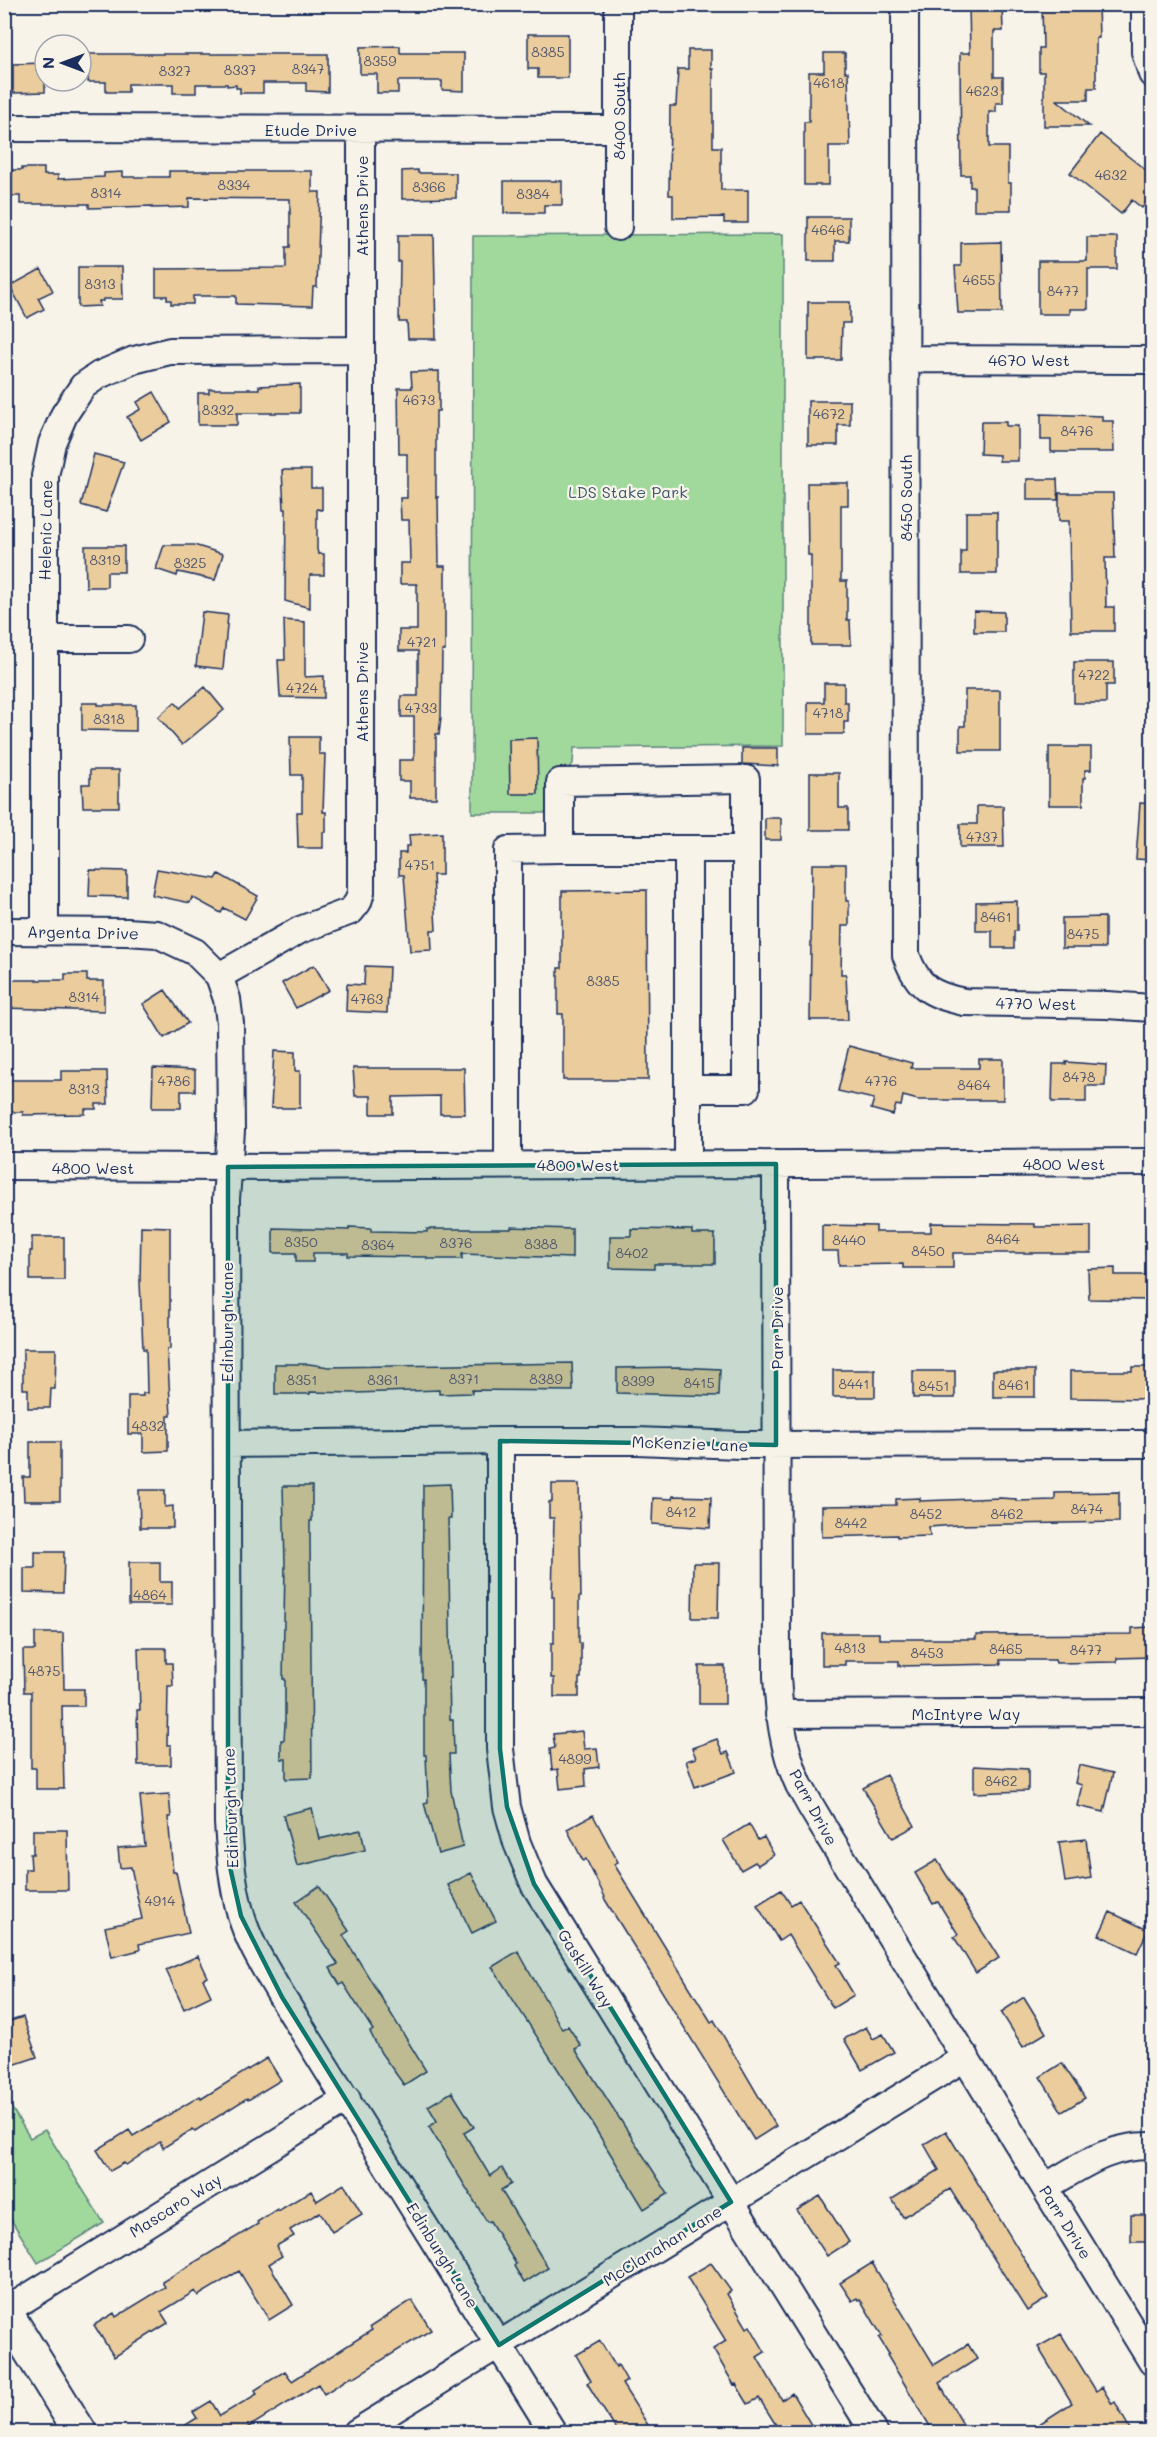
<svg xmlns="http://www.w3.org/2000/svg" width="1157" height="2437" viewBox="0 0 1157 2437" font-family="Mali,sans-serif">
<rect width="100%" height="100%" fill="#f7f3e8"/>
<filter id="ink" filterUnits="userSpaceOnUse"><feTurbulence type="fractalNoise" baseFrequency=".0167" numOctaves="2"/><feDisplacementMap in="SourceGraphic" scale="12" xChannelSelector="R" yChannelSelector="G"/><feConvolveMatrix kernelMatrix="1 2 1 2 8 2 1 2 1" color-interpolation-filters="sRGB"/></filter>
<g filter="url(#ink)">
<path fill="#a1d99d" stroke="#5e847e" stroke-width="1.5" d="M783,234V746L574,748L573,764L565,771L548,813H472L473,236Z
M5,2097L30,2138L45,2130L104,2223L38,2263L5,2210Z"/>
<path fill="#eacc9d" stroke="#1b2f5e" stroke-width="1.5" d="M969,4H1002L1003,31H994V77H1003V103H996V112H989V147H1008V183H1011V210H974V187H970V175H961L960,53H970Z
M1042,4H1098L1099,38H1096V88H1088V100H1057L1089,126H1044V72H1039V48H1043Z
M528,34H568V78H538V69H528Z
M400,46V53H464V91L442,90V81H398V93H377V74H360V47Z
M688,50H711V69H713V147H721V190H748V223H724V217L673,218V195H669L670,106H676L678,69H688Z
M824,53H845V72H848L850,146H829V185H804V122H809V72H824Z
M88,54H328V92L306,91V83H263V93H240V88H236V85L227,86V84H196V93H173V84H128V92H106V82H88Z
M45,63V92L13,93V64Z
M1100,134L1152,175V194L1142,208L1132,200L1121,214L1070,173Z
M22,168H44V175H58V179L104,177V173L123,172V177H169V171H312V192H320L317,287H313L312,306L236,304V296H193V304H171V300H167V296H156V269L286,268V247H290V199L189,198V207L152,208V206L89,208V204H20V196H12V170H22Z
M418,170V173H456V198L402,199V171Z
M504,181H562V205H544V213H504Z
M808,217H849V241H835V261H808Z
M398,235H434L436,339H408L407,322H399L400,262H398Z
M1087,237H1117V269H1088V309H1070V314H1038V261H1087Z
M1001,242L1002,313H958L955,266H961V243Z
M78,267H122L123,299H103V301H99L100,306L78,307Z
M41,269L53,291L38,298L44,309L27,318L10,286Z
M808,302H850V323H842L841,360H808Z
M439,371V411H436V498L438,497L439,566H445V651H442L441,717L439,734H436V798H410V781H399V760H414V717H401V696H418V651H399V630H417V584H400V563H410L409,520H401L400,498H407V454H399L398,388H412L411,372Z
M300,384V413H237V425H198V393H209V389H259V386Z
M154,392L171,422L141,440L127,417L141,409L137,402Z
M808,401H850V425H838V445H808Z
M1041,414L1102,416V421H1113L1114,452H1051V440H1041Z
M981,422H1006V426H1018V461H999V455L980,454Z
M94,454L124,462L106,512L81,505Z
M282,470H311V488H322V510L317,509V549L318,554H324V575H310V608L285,601L286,509H284Z
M1027,479H1057L1058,500H1027Z
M807,483H848V505H841V581H847V620H850L851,645H811V555H808Z
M1059,493H1113L1115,558H1105L1106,607H1114V631H1071L1069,521H1059Z
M966,512H997V574H961V551H966Z
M164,545H194L223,554L215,580L178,572L177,576L156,569Z
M85,546H124V572H107V587H86Z
M974,611L1004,612V632H974Z
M202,612L228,615L223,669L196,666Z
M284,620L305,622V677L324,676V698L280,697L278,660H285Z
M1074,662H1114V685H1106V703H1074Z
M824,683H844V702H848V722H844V734H808V702H824Z
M205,687L224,710L182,745L158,717L175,702L180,708Z
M965,690H1000V751H960V726H965Z
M82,703H98V705H136V731L82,730Z
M290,737H319V754H325L323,812H326V832H323V848H298L297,812H302V775H291Z
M537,738L538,794H510L509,739Z
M1049,747H1091V770H1085V778H1083V805H1049Z
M742,748H778V766L742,764Z
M90,770H119V807H83L82,784H90Z
M810,773H839V808H848V830H810Z
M1140,803L1152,804V860L1136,859Z
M977,806H1003L1004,847H960V824H977Z
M765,818H781V840H765Z
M442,833V875H433L436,930H431L432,950L410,951L404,875H399V853H406V846H410L409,835Z
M812,864H846V901H849V926H842L841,974H846L848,1020H810Z
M157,869L216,879L219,874L258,896L245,919L224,908L221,913L192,897L190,903L152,895Z
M90,870L127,871V897L89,896Z
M647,890L648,1080H563V1014H558V968H562V891Z
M1017,901V931H1014V948H992V931H976V902Z
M1105,917V948H1062V918Z
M314,965L329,990L296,1008L282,983Z
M365,966L389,967L387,1013L346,1011L347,984L364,985Z
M65,974H87V981H104V1011L4,1008V980H65Z
M165,990L188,1023L164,1038L143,1004Z
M849,1046L912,1063L911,1068H979V1059H1003V1100H918L903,1096L901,1106L896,1105L893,1115L871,1109L874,1099L838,1091Z
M274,1051L295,1052V1071H300V1108H271Z
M1066,1062L1106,1065L1105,1086H1086V1102H1052L1053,1064H1066Z
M153,1068L195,1070V1091H181V1108H152Z
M353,1068H464L465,1114H440V1096L393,1097V1114H371V1096H355Z
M61,1071H107L108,1104H96V1109H85V1114L23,1115V1112H4V1080H61Z
M931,1223L1035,1224V1227L1091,1226V1253H953V1268H903V1264L839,1265L838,1251H822V1225L876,1226V1232H931Z
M141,1226L170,1227V1349H167L171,1416H168V1451L143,1452V1434H128V1396H143V1393H147L146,1349H143L140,1282Z
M349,1227L371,1228V1231L427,1232V1229H511V1227L572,1229V1258L462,1254V1259H427V1257L348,1256V1253H313V1262H296V1253H273V1228L349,1230Z
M631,1229L692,1230V1234H715V1264H654V1269L610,1268V1236H631Z
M32,1237H64V1280H30V1251H32Z
M1115,1268V1275H1152V1300L1089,1299L1088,1269Z
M23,1349H56L55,1389H51L50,1408H28V1389H23Z
M572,1363L573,1391L472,1390V1393L439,1394V1390L356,1393L310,1392V1394H275V1364H309L329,1367Z
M679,1367L720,1369L719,1396L617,1393V1368Z
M1132,1367H1152V1399L1070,1398V1371H1132Z
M833,1370H875V1397H833Z
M993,1370H1035V1397H993Z
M913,1371H955V1398H913Z
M30,1442H60V1501H24L23,1477H30Z
M450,1484L451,1519H448L451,1678H449L450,1720H453L454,1754H449L451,1791L463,1847L438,1854L424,1803L428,1802L426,1755H424V1679H422L423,1485Z
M552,1484H579L581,1597H579V1643H581V1678H579V1697H554V1678H551V1643H554V1597H552L554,1518H549V1502H552Z
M283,1486H312V1521H310V1540L312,1778L286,1779V1759H281V1740H284L285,1724V1679H283L285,1565Z
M139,1490H165V1507L173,1506V1528H140Z
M1119,1492V1522L956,1525L929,1527L930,1536L897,1537V1535L822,1537V1506L896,1505V1499L920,1498V1501L1000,1498L1016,1499V1501L1055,1500V1493Z
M673,1496L711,1497L710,1528L652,1524L653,1498L672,1499Z
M35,1552H64L63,1593L24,1592V1568H35Z
M129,1562H160V1582H172V1605H129Z
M693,1563H719L718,1618H692Z
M1152,1627V1657L1117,1658V1662L1056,1663L1055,1660H1000L1001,1664L899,1666V1661H845V1665H822V1633H879V1639H976V1635L1132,1634V1628Z
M35,1633H63L64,1689H84V1706H62L64,1789H36V1768H31V1692H24L23,1650H35Z
M138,1648H166V1663H172L173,1686H168L167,1745H171V1765H138L137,1710H140Z
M699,1666H725V1704H699Z
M582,1731L584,1749L597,1748L599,1767L585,1769L586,1786L560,1789L558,1769L552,1770L550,1749L555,1748L553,1734Z
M717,1739L723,1754L728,1752L736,1772L695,1787L686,1761L696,1758L692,1748Z
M1079,1765L1113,1773L1104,1812L1077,1806L1082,1785L1075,1783Z
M974,1766L1028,1769V1791L974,1793Z
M886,1775L915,1826L893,1838L863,1788Z
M169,1794L171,1817H168L173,1872H176L189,1933L139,1944L140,1950L112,1957L105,1927L142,1919L131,1867L120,1868L118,1848L145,1846L140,1796Z
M312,1808L319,1839L361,1830L365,1850L297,1866L283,1815Z
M593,1815L618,1862L614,1864L711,2022L714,2020L776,2126L754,2140L604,1898L605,1897L586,1859L583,1861L567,1829Z
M749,1824L758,1840L764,1837L774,1855L758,1865L755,1862L741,1870L723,1840Z
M33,1830H67L68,1890H25V1869H31L30,1854H33Z
M1086,1839L1091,1878L1065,1882L1059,1842Z
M937,1860L999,1958L976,1973L954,1937L958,1934L938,1902L933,1904L915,1873Z
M471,1873L496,1921L472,1933L448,1885Z
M319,1886L349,1931L343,1935L426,2071L404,2085L381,2053L370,2032L373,2030L343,1983L340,1985L330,1968L338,1964L296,1902Z
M781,1890L791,1905L799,1900L840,1963L836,1965L854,1995L833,2008L788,1935L779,1941L757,1905Z
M1110,1912L1148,1930L1137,1953L1099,1935Z
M518,1951L562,2029L568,2026L581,2046L575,2049L668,2194L644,2209L579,2102L492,1967Z
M198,1956L208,1977L203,1979L211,1996L184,2009L166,1970Z
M1024,1997L1046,2033L1023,2047L1001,2012Z
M23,2017L37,2057L4,2068V2023Z
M866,2027L873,2039L883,2034L894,2052L862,2070L844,2039Z
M267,2058L281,2080L248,2100L247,2098L195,2131L193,2129L163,2148L160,2142L126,2165L124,2163L110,2171L97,2150L129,2130L133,2136L200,2096L201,2099Z
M1062,2063L1085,2098L1062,2112L1040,2077Z
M452,2092L474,2127L464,2133L490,2176L502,2168L511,2184L501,2190L548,2268L524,2283L514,2266L516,2264L490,2221L487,2222L429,2127L437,2121L428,2106Z
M946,2131L1048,2298L1027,2311L950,2189L903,2217L892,2199L939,2170L924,2144Z
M344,2184L362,2214L332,2232L320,2212L290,2230L294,2236L276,2246L282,2256L269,2264L293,2305L269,2320L239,2271L198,2296L195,2291L161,2312L168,2323L114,2357L94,2325L114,2313L116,2317L165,2287L162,2282L258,2224L257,2222L277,2209L278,2211L311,2191L317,2201Z
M820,2196L849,2242L827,2256L797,2210Z
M1131,2215H1152V2242H1131Z
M711,2263L731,2291L727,2294L747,2328L750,2326L765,2352L757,2357L782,2400L792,2393L816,2433H781L759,2398L748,2404L736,2384L734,2385L713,2349L726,2341L687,2277Z
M872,2263L934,2365L968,2344L977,2359L939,2383L968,2433H934L887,2355L889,2354L879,2338L882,2336L860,2299L858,2300L857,2298L852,2301L840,2283Z
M412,2300L431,2330L353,2378L352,2376L324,2394L318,2384L239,2433H173L197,2418L193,2412L211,2401L220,2416L257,2394L255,2390L285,2371L292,2381L372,2330L370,2327Z
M1061,2334L1096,2391L1102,2387L1112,2404L1115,2402L1132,2433H1025L1072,2403L1038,2347Z
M600,2341L616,2367L618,2365L627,2381L622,2384L653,2433H618L587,2383L591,2381L576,2355Z"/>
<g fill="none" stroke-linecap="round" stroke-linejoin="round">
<g stroke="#1b2f5e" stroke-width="30">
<path id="minor" d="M905,4L906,955C918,988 931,995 964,1002L1107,1005L1152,1008
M1145,4V52L1152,74
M4,128L618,129
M618,227V4
M905,359L1152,360
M45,639H129
M688,849H560V782L746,779V849
M4,931L127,932L157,934L195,952L219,976L227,999L230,1023L231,1131L226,1199L228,1823C230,1854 232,1884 241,1915C249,1944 267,1971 282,1997L553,2432
M45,932V476L52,443L64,415L83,386L99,375L134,360L170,351L360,350
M219,976L300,930L351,911L358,902L361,892V129
M508,1164V850L560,849
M688,1164V849H746V1089H688
M776,1164L777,1676C779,1713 783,1751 799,1785C806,1798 814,1812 822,1825L1152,2362
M4,1166L228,1167L1152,1162
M500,1441V1749L507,1807L517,1843L534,1884L874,2432
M227,1444L500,1441H637L739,1445L1152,1444
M779,1714L1152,1712
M1045,2187C1082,2166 1108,2145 1152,2146
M4,2312L347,2099
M357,2432L966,2057"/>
</g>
<g stroke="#1b2f5e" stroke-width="36">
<path id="major" d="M4,2309L80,2432"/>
</g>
<use href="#minor" stroke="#f7f3e8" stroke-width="26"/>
<use href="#major" stroke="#f7f3e8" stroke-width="32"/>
</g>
</g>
<path fill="#0f766e" fill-opacity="0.2" stroke="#0f766e" stroke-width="4.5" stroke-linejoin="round" d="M776,1164V1445L500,1441V1749L507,1807L534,1884L731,2202L499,2345L282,1997L241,1916L230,1867L228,1823V1167Z"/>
<g text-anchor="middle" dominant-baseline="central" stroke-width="4.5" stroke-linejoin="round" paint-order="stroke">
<g font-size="14" fill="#4f566e">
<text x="548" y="51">8385</text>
<text x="380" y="60">8359</text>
<text x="308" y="68">8347</text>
<text x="240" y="69">8337</text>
<text x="175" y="70">8327</text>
<text x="829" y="82">4618</text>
<text x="982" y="90">4623</text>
<text x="1111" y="174">4632</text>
<text x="234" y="184">8334</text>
<text x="429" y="186">8366</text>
<text x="106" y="192">8314</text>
<text x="533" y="193">8384</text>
<text x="828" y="229">4646</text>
<text x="979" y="279">4655</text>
<text x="100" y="283">8313</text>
<text x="1063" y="290">8477</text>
<text x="419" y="399">4673</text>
<text x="218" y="409">8332</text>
<text x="829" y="413">4672</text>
<text x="1077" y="430">8476</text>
<text x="105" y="559">8319</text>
<text x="190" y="562">8325</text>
<text x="422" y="641">4721</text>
<text x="1094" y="674">4722</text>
<text x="302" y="687">4724</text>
<text x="421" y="707">4733</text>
<text x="828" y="712">4718</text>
<text x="109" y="718">8318</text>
<text x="982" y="836">4737</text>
<text x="420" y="864">4751</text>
<text x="996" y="916">8461</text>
<text x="1083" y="933">8475</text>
<text x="603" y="980">8385</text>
<text x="84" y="996">8314</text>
<text x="367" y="998">4763</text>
<text x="1079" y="1076">8478</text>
<text x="174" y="1080">4786</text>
<text x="881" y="1080">4776</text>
<text x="974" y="1084">8464</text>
<text x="84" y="1088">8313</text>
<text x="1003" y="1238">8464</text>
<text x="849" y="1239">8440</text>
<text x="301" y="1241">8350</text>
<text x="456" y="1242">8376</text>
<text x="541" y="1243">8388</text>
<text x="378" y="1244">8364</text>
<text x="928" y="1250">8450</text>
<text x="632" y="1252">8402</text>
<text x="464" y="1378">8371</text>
<text x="546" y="1378">8389</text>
<text x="302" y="1379">8351</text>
<text x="383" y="1379">8361</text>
<text x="638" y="1380">8399</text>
<text x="699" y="1382">8415</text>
<text x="854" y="1383">8441</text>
<text x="1014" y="1384">8461</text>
<text x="934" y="1385">8451</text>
<text x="148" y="1425">4832</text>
<text x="1087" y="1508">8474</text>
<text x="681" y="1511">8412</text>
<text x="926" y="1513">8452</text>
<text x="1007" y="1513">8462</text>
<text x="851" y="1522">8442</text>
<text x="150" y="1594">4864</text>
<text x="850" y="1647">4813</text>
<text x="1006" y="1648">8465</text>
<text x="1086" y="1649">8477</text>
<text x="927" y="1652">8453</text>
<text x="44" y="1670">4875</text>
<text x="575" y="1758">4899</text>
<text x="1001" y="1780">8462</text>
<text x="160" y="1900">4914</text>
</g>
<g font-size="16" fill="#1b2f5e" stroke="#f7f3e8">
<text transform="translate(618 116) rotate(-90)">8400 South</text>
<text x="311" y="129">Etude Drive</text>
<text transform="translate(361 206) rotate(-90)">Athens Drive</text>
<text x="1029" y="359">4670 West</text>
<text transform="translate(905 498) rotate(-90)">8450 South</text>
<text transform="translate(45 530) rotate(-89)">Helenic Lane</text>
<text transform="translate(361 692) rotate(-90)">Athens Drive</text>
<text transform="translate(83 932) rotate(1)">Argenta Drive</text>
<text transform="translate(1036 1003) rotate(1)">4770 West</text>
<text x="1064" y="1163">4800 West</text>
<text x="578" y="1164">4800 West</text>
<text x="93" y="1167">4800 West</text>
<text transform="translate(226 1322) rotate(-90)">Edinburgh Lane</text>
<text transform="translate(776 1328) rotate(-90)">Parr Drive</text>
<text transform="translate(690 1443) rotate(2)">McKenzie Lane</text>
<text x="966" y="1713">McIntyre Way</text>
<text transform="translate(814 1807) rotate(62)">Parr Drive</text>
<text transform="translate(230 1808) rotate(-92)">Edinburgh Lane</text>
<text transform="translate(586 1968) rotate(58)">Gaskill Way</text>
<text transform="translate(175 2205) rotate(-32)">Mascaro Way</text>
<text transform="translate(1066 2222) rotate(58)">Parr Drive</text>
<text transform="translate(662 2245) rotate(-32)">McClanahan Lane</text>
<text transform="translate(443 2255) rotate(58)">Edinburgh Lane</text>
</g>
<g font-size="16" fill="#3c5a6e" stroke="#f7f3e8">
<text x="628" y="491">LDS Stake Park</text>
</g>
</g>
<rect width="1157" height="2437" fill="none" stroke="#f7f3e8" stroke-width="24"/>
<rect x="12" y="12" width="1133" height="2413" fill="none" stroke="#1b2f5e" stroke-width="2" filter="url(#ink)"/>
<g transform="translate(63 63) rotate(270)"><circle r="28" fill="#f7f3e8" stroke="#9fa5b1" stroke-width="1.5"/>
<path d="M0-4.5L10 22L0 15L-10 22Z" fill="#1b2f5e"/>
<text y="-9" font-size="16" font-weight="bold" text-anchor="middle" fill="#1b2f5e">N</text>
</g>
</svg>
